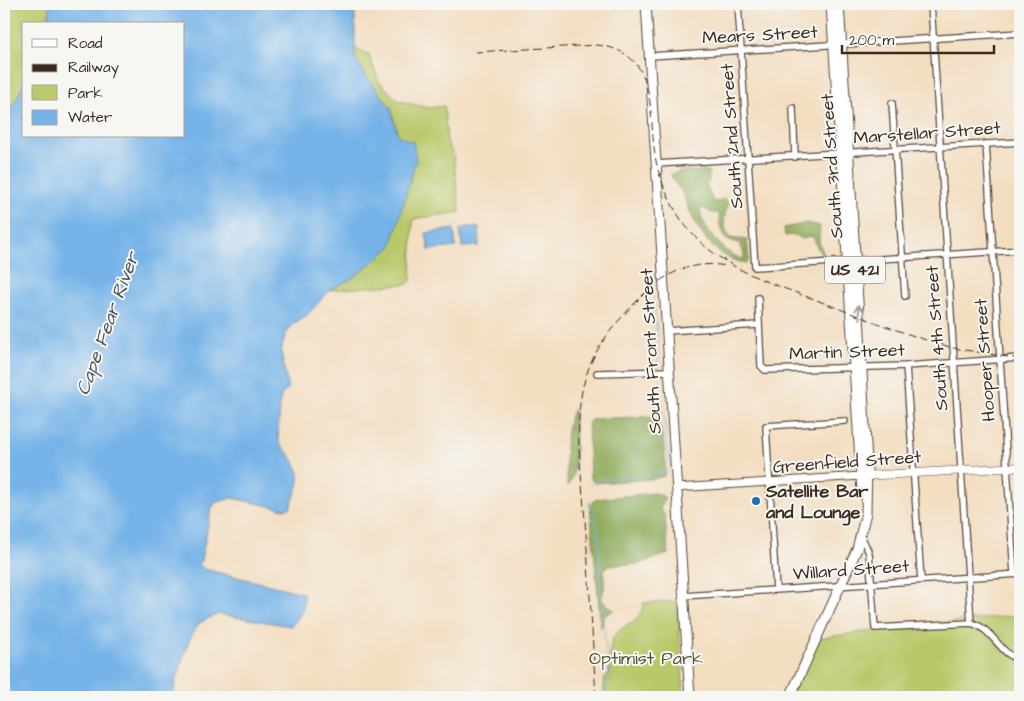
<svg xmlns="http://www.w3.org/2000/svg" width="1024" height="701" viewBox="0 0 1024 701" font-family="'Architects Daughter',sans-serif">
<rect width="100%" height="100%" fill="#f6f6f2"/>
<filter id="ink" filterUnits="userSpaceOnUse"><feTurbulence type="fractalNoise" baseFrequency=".02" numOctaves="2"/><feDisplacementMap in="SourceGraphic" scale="10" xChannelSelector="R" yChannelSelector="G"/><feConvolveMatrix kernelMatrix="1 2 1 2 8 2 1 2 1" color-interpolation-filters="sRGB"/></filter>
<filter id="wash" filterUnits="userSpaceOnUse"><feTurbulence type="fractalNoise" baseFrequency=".0096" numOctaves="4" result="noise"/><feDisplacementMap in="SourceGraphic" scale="20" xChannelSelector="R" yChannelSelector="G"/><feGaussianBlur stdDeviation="1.12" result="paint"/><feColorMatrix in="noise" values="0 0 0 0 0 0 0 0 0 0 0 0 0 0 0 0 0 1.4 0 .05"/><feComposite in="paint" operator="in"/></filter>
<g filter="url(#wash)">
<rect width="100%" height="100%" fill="#f3dec1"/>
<path fill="#b9c96b" stroke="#7a7a44" d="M4,4H51L47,24H24V82L4,131Z
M354,48L368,54L379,81L397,100L427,108L444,106L447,142L453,154L460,212L413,219L411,281L408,284L330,290L354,277L408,182L416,160L398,136L391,108L366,76L355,57Z
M677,601L684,697H603L605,677L610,673C610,663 608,642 616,634C628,621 639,624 644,603Z
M1020,615V697H785L812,639L885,629Z"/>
<path fill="#92ad5f" stroke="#666c3e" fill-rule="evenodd" d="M682,171H709V182L706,185L713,201L716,202L724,199L729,204C723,216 722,226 730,238L747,240L749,259L746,264C712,257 694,227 684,196C681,188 675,186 671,174ZM701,207L712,213H719L720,226L726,239L739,243L744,253V259C728,258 696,223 701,207Z
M808,223L820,226L819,242L824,255L818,250L813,236L802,239L796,235L785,236L784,228Z
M574,409C573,430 580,469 568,486C565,466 563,426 574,409Z
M654,416C664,426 667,462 664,476L653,479L594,483L590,479L588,423L592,419Z
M655,493L663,496L665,499L660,509L665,516L668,554L639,564L610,565L604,569V588L601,600L614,610L604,616L601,628L590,505L596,499Z"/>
<path fill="#75b3e8" stroke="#586e83" d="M51,4H355V57L366,76L391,108L398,136L413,142L416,160L391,247L354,277L330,290L307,315L293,324L285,336L281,351L288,389L281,395C280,403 277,436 279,442C280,446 286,450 289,454C306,479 299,482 290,508L284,509L232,498L215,503L211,510L200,565L204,569L303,593C306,607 301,616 291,626L218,614L199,623L188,642L175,683L173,697H4L5,125L24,82V136H184V24H47Z
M467,227L479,228V246L462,247L460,229Z
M454,229L456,247L429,250L426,233Z"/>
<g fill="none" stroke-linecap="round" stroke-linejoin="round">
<path stroke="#75b3e8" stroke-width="1" d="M654,296L659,368
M589,487L596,480L667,472L670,469L661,393
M588,501L598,525L603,619L609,677L605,697"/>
</g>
</g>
<g filter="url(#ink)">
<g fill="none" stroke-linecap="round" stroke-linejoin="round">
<g stroke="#574536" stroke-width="8">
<path id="minor" d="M738,4L755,267L1020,250
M931,4L971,623
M650,56L1020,33
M892,103L905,296
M793,108L795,157
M986,144L1014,574
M656,164L1020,142
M758,298L761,366L765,370L906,366L1020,358
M666,331L758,325
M906,366L921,580
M597,373L669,371
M861,535L869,553L875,628L971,623C993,628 999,654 1020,660
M776,590L766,426L845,421
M683,596L1020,574"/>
</g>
<g stroke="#574536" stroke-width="9">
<path id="tertiary" d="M676,488L861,476"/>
</g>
<g stroke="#574536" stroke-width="9">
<path id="secondary" d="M863,476L1020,467"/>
</g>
<g stroke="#574536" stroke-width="11">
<path id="primary" d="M646,4L690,697"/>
</g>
<g stroke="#574536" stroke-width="11">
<path id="trunk" d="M831,4L862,492
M790,697L857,549L866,513L867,464L859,316L839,4"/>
</g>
<use href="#minor" stroke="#fff" stroke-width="5.5"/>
<use href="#tertiary" stroke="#fff" stroke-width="7"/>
<use href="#secondary" stroke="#fff" stroke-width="8"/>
<use href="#primary" stroke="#fff" stroke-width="9"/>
<use href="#trunk" stroke="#fff" stroke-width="9"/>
<path stroke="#3b2a1e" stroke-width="1" stroke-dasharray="8 4" stroke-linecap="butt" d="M475,52L597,45C662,52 647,117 656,161C661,185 673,210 688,229C721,269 773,284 819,301C855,315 890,328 926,340L953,348L1020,359
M596,697C592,634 589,571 584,508C581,467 573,419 585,379C595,345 617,321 642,296C666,272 693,260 727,266"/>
</g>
<defs><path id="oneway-shaft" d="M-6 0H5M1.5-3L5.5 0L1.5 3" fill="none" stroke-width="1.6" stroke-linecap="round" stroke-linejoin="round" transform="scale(1.25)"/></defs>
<use stroke="#a79f9a" href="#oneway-shaft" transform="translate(859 312) rotate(-94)"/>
</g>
<circle fill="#1f6fb2" stroke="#f6f6f2" stroke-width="2" cx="756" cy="501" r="5"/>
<g text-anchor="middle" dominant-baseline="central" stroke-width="4" stroke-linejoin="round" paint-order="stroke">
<rect fill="#f6f6f2" stroke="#73675e" stroke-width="1" x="825" y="256.5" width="60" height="27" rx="4"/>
<g font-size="16" font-weight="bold" fill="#3b2a1e">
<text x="855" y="270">US 421</text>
</g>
<g font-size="18" fill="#3b2a1e" stroke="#f6f6f2">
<text transform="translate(760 35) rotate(-3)">Mears Street</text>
<text transform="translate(927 133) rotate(-4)">Marstellar Street</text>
<text transform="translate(732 136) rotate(-94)">South 2nd Street</text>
<text transform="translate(832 166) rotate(-94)">South 3rd Street</text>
<text transform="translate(937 338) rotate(-94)">South 4th Street</text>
<text transform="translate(651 351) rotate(-93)">South Front Street</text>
<text transform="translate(847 352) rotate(-2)">Martin Street</text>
<text transform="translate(985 360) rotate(-94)">Hooper Street</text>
<text transform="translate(847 462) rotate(-4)">Greenfield Street</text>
<text transform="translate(851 570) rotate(-4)">Willard Street</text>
</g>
<g font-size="18" font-weight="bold" fill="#3b2a1e" stroke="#f6f6f2" text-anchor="start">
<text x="766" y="491">Satellite Bar<tspan x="766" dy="21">and Lounge</tspan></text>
</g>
<g font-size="18" fill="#5a5231" stroke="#f6f6f2">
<text x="646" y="658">Optimist Park</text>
</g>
<g font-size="19" font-style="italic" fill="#4c535b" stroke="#f6f6f2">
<text transform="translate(108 324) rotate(-70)">Cape Fear River</text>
</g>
</g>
<rect width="1024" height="701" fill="none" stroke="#f6f6f2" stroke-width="20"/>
<rect x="22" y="22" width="162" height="115" fill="#f6f6f2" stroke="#aba49d"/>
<rect x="32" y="39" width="25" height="8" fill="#ffffff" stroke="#aba49d"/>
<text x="68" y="48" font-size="15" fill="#3b2a1e">Road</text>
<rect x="32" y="64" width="25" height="8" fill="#3b2a1e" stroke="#aba49d"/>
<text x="68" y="72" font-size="15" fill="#3b2a1e">Railway</text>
<rect x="32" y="85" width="25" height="15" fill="#b9c96b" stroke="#aba49d"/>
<text x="68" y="98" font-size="15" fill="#3b2a1e">Park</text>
<rect x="32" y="110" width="25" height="15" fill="#75b3e8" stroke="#aba49d"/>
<text x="68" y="122" font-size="15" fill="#3b2a1e">Water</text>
<path d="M842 45v8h152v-8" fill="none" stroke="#3b2a1e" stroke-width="2.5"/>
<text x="849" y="45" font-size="15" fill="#3b2a1e" stroke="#f6f6f2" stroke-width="4" paint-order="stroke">200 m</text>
</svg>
